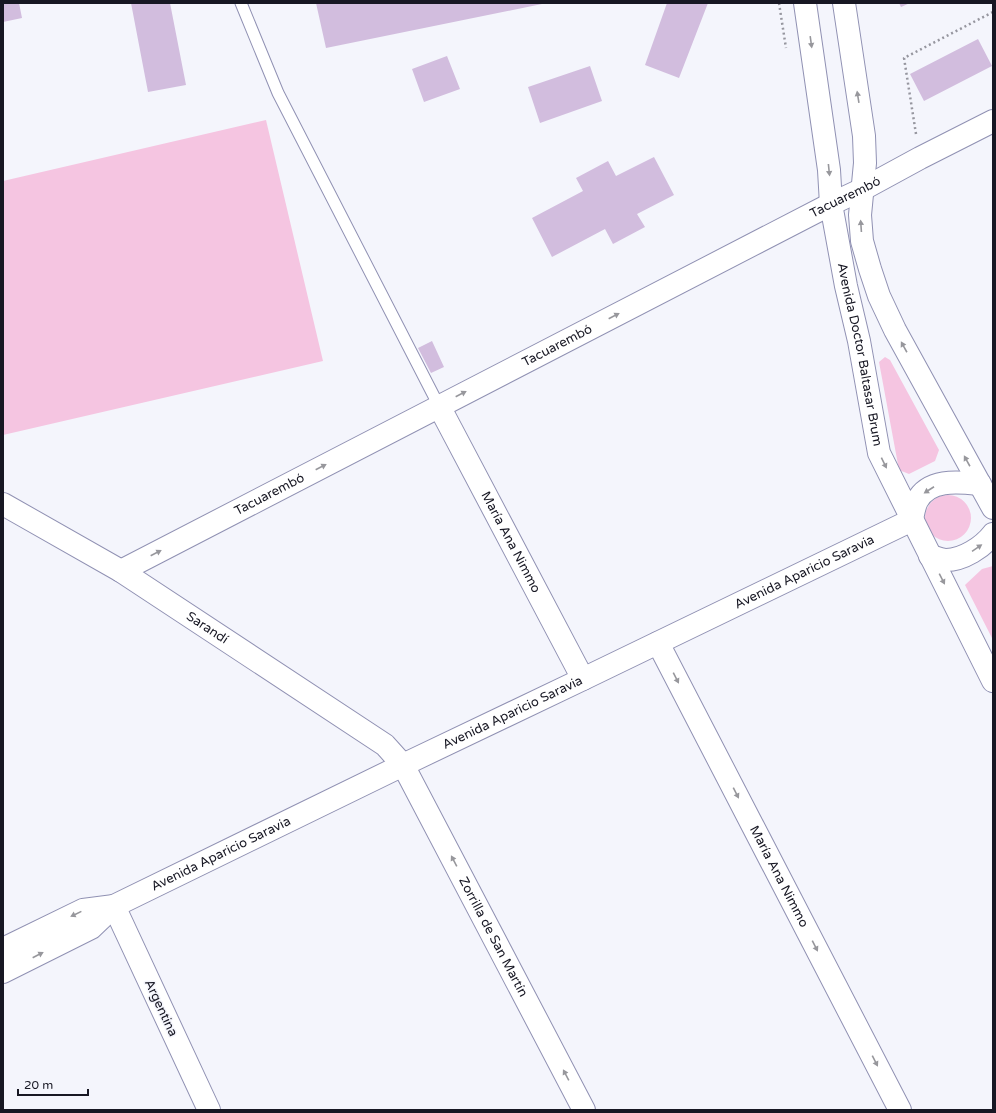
<svg xmlns="http://www.w3.org/2000/svg" width="996" height="1113" viewBox="0 0 996 1113" font-family="'Varela Round',sans-serif">
<rect width="100%" height="100%" fill="#f4f5fc"/>
<path fill="#f5c5e1" d="M266,120L323,361L3,435V181Z
M885,357L890,360L939,450L935,461L909,474L899,470L879,362Z
M925 518a23 23 0 1 1 46 0a23 23 0 1 1-46 0Z
M993,566V640L965,585L982,569Z"/>
<path fill="#d2bdde" d="M3,3H19L22,18L3,22Z
M131,3H170L186,85L148,92Z
M316,3H542V4L326,48Z
M667,3H708L679,78L645,65Z
M899,3H910L901,7Z
M978,39L992,66L924,101L910,74Z
M447,56L460,89L424,102L412,69Z
M590,66L602,101L540,123L528,87Z
M654,157L674,195L637,214L645,227L613,244L605,229L552,257L532,218L583,191L576,178L608,161L616,176Z
M432,341L444,367L431,373L418,348Z"/>
<g fill="none" stroke-linecap="round" stroke-linejoin="round">
<g stroke="#9091b3" stroke-width="13">
<path id="lane" d="M241,3L278,93L439,406"/>
</g>
<g stroke="#9091b3" stroke-width="24">
<g id="street">
<path id="s1" d="M805,3L829,170L831,204L846,286L859,341L879,453L993,681"/>
<path d="M844,3L864,136L865,163L860,215L862,241L870,269L879,296L895,330L993,508"/>
<path id="s2" d="M439,406L583,679"/>
<path id="s3" d="M3,504L121,571L385,745L403,765L584,1110"/>
<path id="s4" d="M121,571L831,204L863,189L920,158L993,121"/>
<path id="s5" d="M658,643L900,1110"/>
<path id="s6" d="M209,1110L114,906L403,765L583,679L912,520"/>
</g>
</g>
<g stroke="#9091b3" stroke-width="24">
<path id="secondary" d="M912,520C913,514 914,507 917,501C929,478 959,482 980,484
M930,556C935,557 941,560 946,560C963,560 983,547 993,534
M3,949L83,910L114,906
M3,972L91,928L114,906"/>
</g>
<path stroke="#96969f" stroke-width="2.5" stroke-dasharray="2 3" stroke-linecap="butt" d="M779,3L786,48
M916,134L904,58L993,12"/>
<use href="#lane" stroke="#fff" stroke-width="11"/>
<use href="#street" stroke="#fff" stroke-width="22"/>
<use href="#secondary" stroke="#fff" stroke-width="22"/>
</g>
<defs><path id="oneway-solid" d="M-6-.8H1V-3.2L6.5 0L1 3.2V.8H-6Z"/></defs>
<g fill="#97979c">
<use href="#oneway-solid" transform="translate(811 42) rotate(82)"/>
<use href="#oneway-solid" transform="translate(858 97) rotate(-99)"/>
<use href="#oneway-solid" transform="translate(829 170) rotate(84)"/>
<use href="#oneway-solid" transform="translate(861 226) rotate(-94)"/>
<use href="#oneway-solid" transform="translate(614 316) rotate(-27)"/>
<use href="#oneway-solid" transform="translate(904 347) rotate(-119)"/>
<use href="#oneway-solid" transform="translate(461 394) rotate(-27)"/>
<use href="#oneway-solid" transform="translate(967 461) rotate(-119)"/>
<use href="#oneway-solid" transform="translate(884 463) rotate(64)"/>
<use href="#oneway-solid" transform="translate(321 467) rotate(-27)"/>
<use href="#oneway-solid" transform="translate(929 490) rotate(147)"/>
<use href="#oneway-solid" transform="translate(977 548) rotate(-34)"/>
<use href="#oneway-solid" transform="translate(156 553) rotate(-27)"/>
<use href="#oneway-solid" transform="translate(942 579) rotate(63)"/>
<use href="#oneway-solid" transform="translate(676 678) rotate(63)"/>
<use href="#oneway-solid" transform="translate(736 793) rotate(63)"/>
<use href="#oneway-solid" transform="translate(454 861) rotate(-118)"/>
<use href="#oneway-solid" transform="translate(76 914) rotate(154)"/>
<use href="#oneway-solid" transform="translate(815 946) rotate(63)"/>
<use href="#oneway-solid" transform="translate(38 955) rotate(-27)"/>
<use href="#oneway-solid" transform="translate(875 1061) rotate(63)"/>
<use href="#oneway-solid" transform="translate(566 1075) rotate(-118)"/>
</g>
<g text-anchor="middle" dominant-baseline="central" stroke-width="3" stroke-linejoin="round" paint-order="stroke">
<g font-size="13" fill="#171723" stroke="#f4f5fc">
<text stroke="none"><textPath href="#s4" startOffset="815">Tacuarembó</textPath></text>
<text stroke="none"><textPath href="#s4" startOffset="491">Tacuarembó</textPath></text>
<text stroke="none"><textPath href="#s1" startOffset="356">Avenida Doctor Baltasar Brum</textPath></text>
<text stroke="none"><textPath href="#s4" startOffset="167">Tacuarembó</textPath></text>
<text stroke="none"><textPath href="#s2" startOffset="154">María Ana Nimmo</textPath></text>
<text stroke="none"><textPath href="#s6" startOffset="992">Avenida Aparicio Saravia</textPath></text>
<text stroke="none"><textPath href="#s3" startOffset="239">Sarandí</textPath></text>
<text stroke="none"><textPath href="#s6" startOffset="668">Avenida Aparicio Saravia</textPath></text>
<text stroke="none"><textPath href="#s6" startOffset="344">Avenida Aparicio Saravia</textPath></text>
<text stroke="none"><textPath href="#s5" startOffset="263">María Ana Nimmo</textPath></text>
<text stroke="none"><textPath href="#s3" startOffset="673">Zorrilla de San Martín</textPath></text>
<text transform="translate(161 1008) rotate(65)">Argentina</text>
</g>
</g>
<rect width="996" height="1113" fill="none" stroke="#171723" stroke-width="8"/>
<path d="M18 1089v6h70v-6" fill="none" stroke="#171723" stroke-width="2"/>
<text x="24" y="1089" font-size="12" fill="#171723" stroke="#f4f5fc" stroke-width="3" paint-order="stroke">20 m</text>
</svg>
